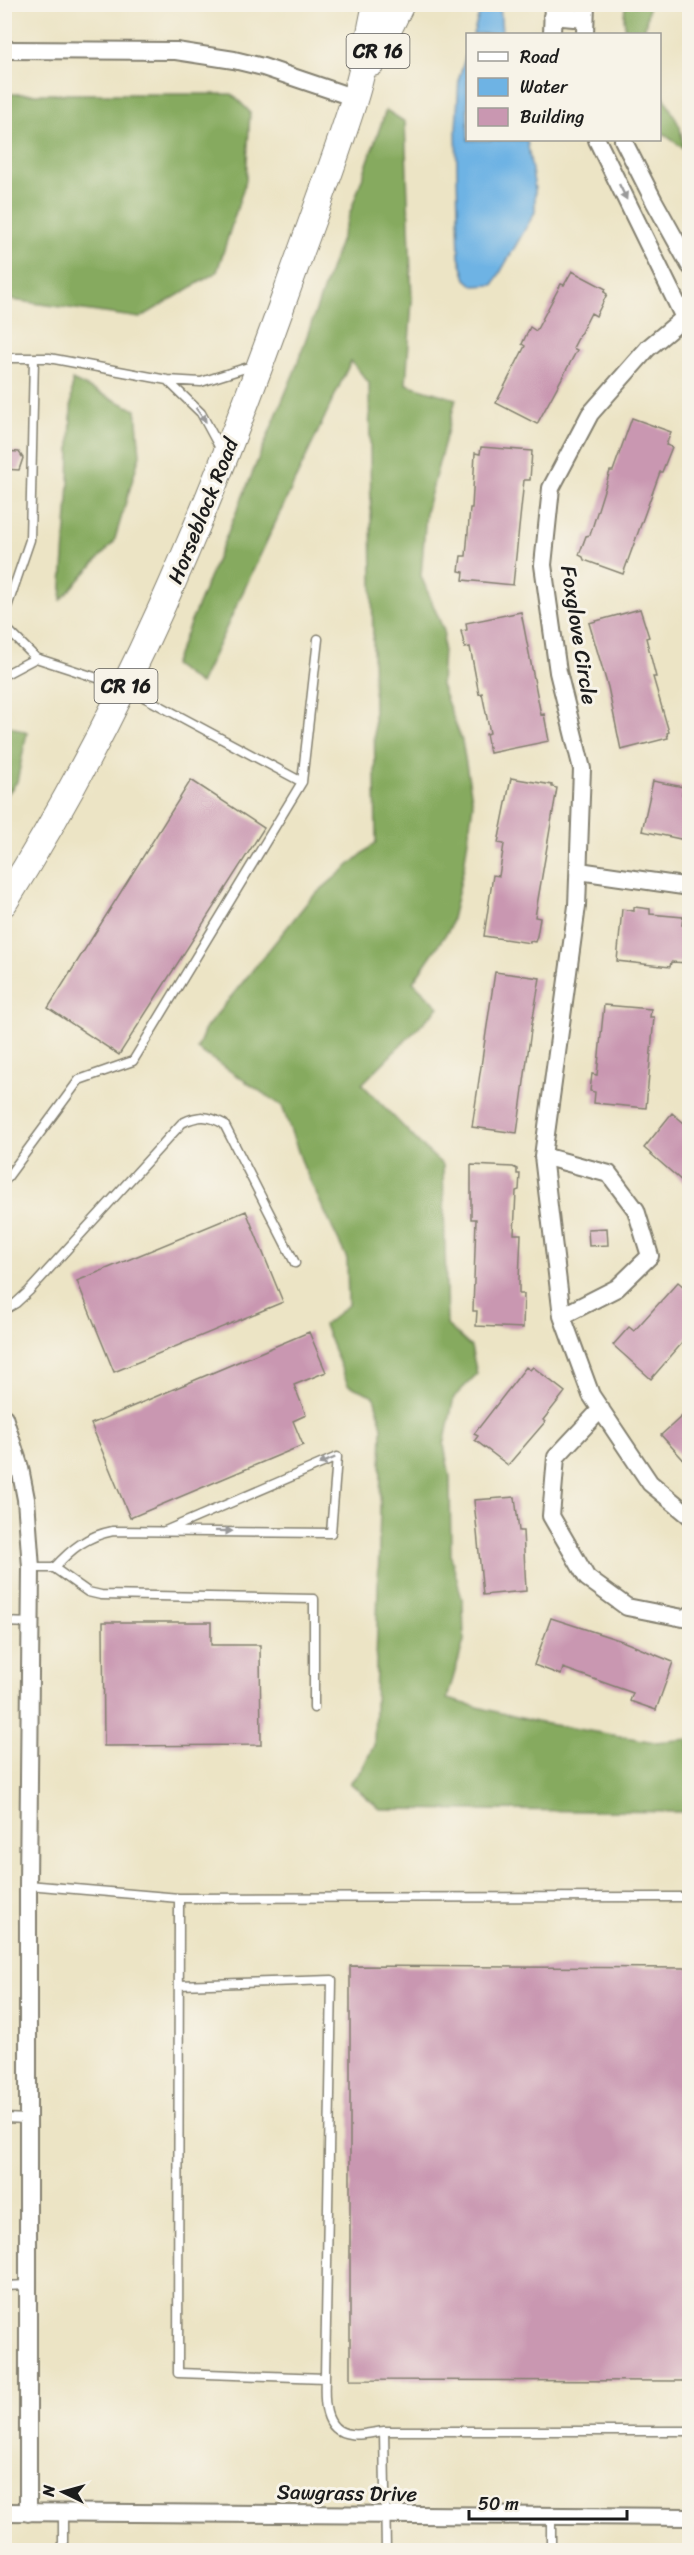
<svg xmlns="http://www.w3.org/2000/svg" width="694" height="2555" viewBox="0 0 694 2555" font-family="Sriracha,sans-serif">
<rect width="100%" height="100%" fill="#f7f3e8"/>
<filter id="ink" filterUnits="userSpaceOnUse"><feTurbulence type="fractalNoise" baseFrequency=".0167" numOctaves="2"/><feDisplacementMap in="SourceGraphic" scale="12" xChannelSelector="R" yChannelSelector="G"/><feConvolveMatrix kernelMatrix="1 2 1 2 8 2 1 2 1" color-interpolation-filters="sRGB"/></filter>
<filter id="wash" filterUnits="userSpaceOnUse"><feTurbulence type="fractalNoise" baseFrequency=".008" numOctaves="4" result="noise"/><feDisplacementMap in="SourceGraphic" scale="24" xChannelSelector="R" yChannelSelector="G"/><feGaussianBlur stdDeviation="1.35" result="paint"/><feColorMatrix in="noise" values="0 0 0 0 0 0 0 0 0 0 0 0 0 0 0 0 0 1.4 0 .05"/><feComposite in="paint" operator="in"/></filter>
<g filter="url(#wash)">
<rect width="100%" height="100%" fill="#ece4c5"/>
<path fill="#86aa5e" stroke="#51633d" stroke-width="1.5" d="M625,5H649L644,34H626L624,19Z
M660,89L680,127L684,149L660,131Z
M5,94H232L250,112L246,180L217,272L140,318L5,299Z
M386,110L405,122L412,301L406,384L456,399L426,512L421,576L444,631L441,685L462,741L473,804L464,867L450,928L413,982L439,1007L362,1084L424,1148L443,1165L447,1325L471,1347L477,1374L454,1397L444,1445L450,1477L451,1556L463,1603L464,1641L447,1699L536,1722L655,1742L689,1739V1812L380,1809L350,1783L362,1769L374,1745L382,1427L374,1396L348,1385L324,1325L348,1305L347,1259L304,1168L282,1106L197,1049L205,1029L310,899L376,842L369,383L351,361L200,684L173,665L295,370Z
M72,380L136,410L140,455L114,542L61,600L69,483Z
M5,724L27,733L17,782L5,797Z"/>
<path fill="#6eb3e4" stroke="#456880" stroke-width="1.5" d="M482,5H500L502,34H473Z
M467,52L468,140H527L535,189V212L493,285L474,286L466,279L459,257L456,130L459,78Z"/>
<g id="blocks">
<path fill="#c997b1" d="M572,271L606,289L604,292L607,294L596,316L591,313L573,348L577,350L537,424L496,403L525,346L522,344L530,327L536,331L561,284L564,285Z
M632,418L671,432L666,445L672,447L662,472H660L623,574L584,560L583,557L579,555L586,536L590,535L610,471H613Z
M481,447L532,451L530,480H524L513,585L463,580L464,572L459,571L461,556H466L470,508H472L475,453L480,454Z
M4,451L19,452L23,458L19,470L4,469Z
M640,609L649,637L646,638L656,677H653L669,732L667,733L668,738L621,750L608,687L589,623Z
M521,612L541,715L544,714L549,741L490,753L486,734L490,733L482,693L479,694L470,647L465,648L461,631L467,630L466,623Z
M511,778L552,785V787L557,788L535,917L540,918L537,936L535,942L530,941V943L484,936L493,875L499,876L504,844L498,843Z
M191,780L264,828L119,1055L48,1008Z
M653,781L684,787L682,794L690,795V841L642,831Z
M634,907L650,909V914L683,917L682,925L690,926V963L671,962L670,967L617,961L622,909L634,911Z
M495,972L540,978L532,1023L517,1133L472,1127Z
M604,1005L651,1009L650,1017H654L646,1108L594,1103L595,1092L590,1091L592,1074L597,1075Z
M672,1113L690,1128V1188L644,1148Z
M471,1165L513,1167L517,1169V1174H520L519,1190L516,1191L514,1234H521L519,1280V1294H524L523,1328L476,1326L477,1311H473L476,1219H471Z
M246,1211L283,1302L114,1372L77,1281Z
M607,1228L608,1245L589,1246L588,1229Z
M678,1282L690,1292V1334L651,1379L613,1345L629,1327L634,1331Z
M309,1332L326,1372L294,1385L306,1415L293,1421L303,1445L130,1518L91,1424Z
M526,1367L530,1370L533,1367L565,1392L543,1420L545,1422L508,1465L475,1440L478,1436L474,1434Z
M690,1409V1467L661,1435Z
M515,1497L519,1531H523L526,1591L483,1595L474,1500Z
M551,1618L622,1641L673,1662L656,1710L630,1701L633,1693L563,1668L561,1675L534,1665Z
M103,1622H211V1645H260L261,1745L104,1746Z
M350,1966L690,1968V2381L350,2380Z"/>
</g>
</g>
<g filter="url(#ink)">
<use href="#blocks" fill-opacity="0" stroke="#848070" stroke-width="1.5"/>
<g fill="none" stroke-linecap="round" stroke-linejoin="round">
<g stroke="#848070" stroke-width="11">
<path id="service" d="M4,358H49L167,380L201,382L255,365
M167,380L201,413L221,450
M4,616L30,540L34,358
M4,626L36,658
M4,675L36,658L125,687L302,782
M4,1182L79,1080L133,1061L302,782L318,639
M4,1310L16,1303L29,1291L182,1123C199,1115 208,1115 224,1124L295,1263
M31,1568H54L88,1592L101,1595L314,1599V1708
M54,1568C71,1549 87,1536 113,1531L331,1533L337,1457L165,1531
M4,1622L31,1623
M28,1885L179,1898L690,1897
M179,1898L178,2373L325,2378L332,1980L179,1985
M4,2118L28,2119
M4,2286L28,2285
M325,2378C324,2399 323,2431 350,2434C361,2436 374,2432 384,2431
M63,2550V2512
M386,2550L384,2431H690
M551,2550V2516"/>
</g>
<g stroke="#848070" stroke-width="20">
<path id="minor" d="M552,16L585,19
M552,34L553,4
M585,34L586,4
M4,50L176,51L234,60L263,67L355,98
M597,140L690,330
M623,140L654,201L690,266
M690,313L648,348L590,414L551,488L543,565L558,672L582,769L577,906L543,1156L562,1316L591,1395L650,1483L690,1516
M579,871L690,887
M543,1156L609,1174L636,1210L650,1256L617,1288L562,1316
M601,1409L556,1457L551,1516L587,1578L627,1607L683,1618L690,1615
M4,1417L20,1468L26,1499L31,1568L28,1885V2513
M4,2512L690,2517"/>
</g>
<g stroke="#848070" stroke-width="28">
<path id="primary" d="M372,63L401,4
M4,903C125,711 208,512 284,299C307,233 333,167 354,100C364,69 369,36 376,4"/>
</g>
<use href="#service" stroke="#fff" stroke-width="8"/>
<use href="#minor" stroke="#fff" stroke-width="16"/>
<use href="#primary" stroke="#fff" stroke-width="26"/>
</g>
<defs><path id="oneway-solid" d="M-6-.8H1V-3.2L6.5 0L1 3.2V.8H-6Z" transform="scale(1.5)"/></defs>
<g fill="#999">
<use href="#oneway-solid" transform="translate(623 192) rotate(64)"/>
<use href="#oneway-solid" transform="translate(201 415) rotate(54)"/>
<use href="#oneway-solid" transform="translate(327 1461) rotate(157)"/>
<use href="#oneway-solid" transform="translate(224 1531) rotate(1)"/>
</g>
</g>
<g text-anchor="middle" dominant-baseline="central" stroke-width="6" stroke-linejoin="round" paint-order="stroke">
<g fill="#f7f3e8" stroke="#5e5c59" stroke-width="1.5">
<rect x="346.5" y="34" width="63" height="34" rx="4.5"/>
<rect x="94.5" y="669" width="63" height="34" rx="4.5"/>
</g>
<g font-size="20" font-weight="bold" fill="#1c1c1c">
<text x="378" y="51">CR 16</text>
<text x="126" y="686">CR 16</text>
</g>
<g font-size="21" fill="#1c1c1c" stroke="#f7f3e8">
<text transform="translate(203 511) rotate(-68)">Horseblock Road</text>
<text transform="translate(579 635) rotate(81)">Foxglove Circle</text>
<text transform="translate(347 2493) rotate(1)">Sawgrass Drive</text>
</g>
</g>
<rect width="694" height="2555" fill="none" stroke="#f7f3e8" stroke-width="24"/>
<rect x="466" y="33" width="195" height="108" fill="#f7f3e8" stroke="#9f9d96" stroke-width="1.5"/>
<rect x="478" y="52" width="30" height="9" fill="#ffffff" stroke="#9f9d96" stroke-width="1.5"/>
<text x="520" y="63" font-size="18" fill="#1c1c1c">Road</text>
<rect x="478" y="78" width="30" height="18" fill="#6eb3e4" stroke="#9f9d96" stroke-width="1.5"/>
<text x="520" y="93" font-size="18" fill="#1c1c1c">Water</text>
<rect x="478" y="108" width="30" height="18" fill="#c997b1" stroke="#9f9d96" stroke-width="1.5"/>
<text x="520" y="123" font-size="18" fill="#1c1c1c">Building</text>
<g transform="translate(63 2492) rotate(275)" stroke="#f7f3e8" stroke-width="4.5" paint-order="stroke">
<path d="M0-4.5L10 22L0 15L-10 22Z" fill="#1c1c1c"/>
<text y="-9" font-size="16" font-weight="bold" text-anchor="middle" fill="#1c1c1c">N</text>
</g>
<path d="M469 2510v9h158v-9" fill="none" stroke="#1c1c1c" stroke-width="3"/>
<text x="478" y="2510" font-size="18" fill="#1c1c1c" stroke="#f7f3e8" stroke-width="4.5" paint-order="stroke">50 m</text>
</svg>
